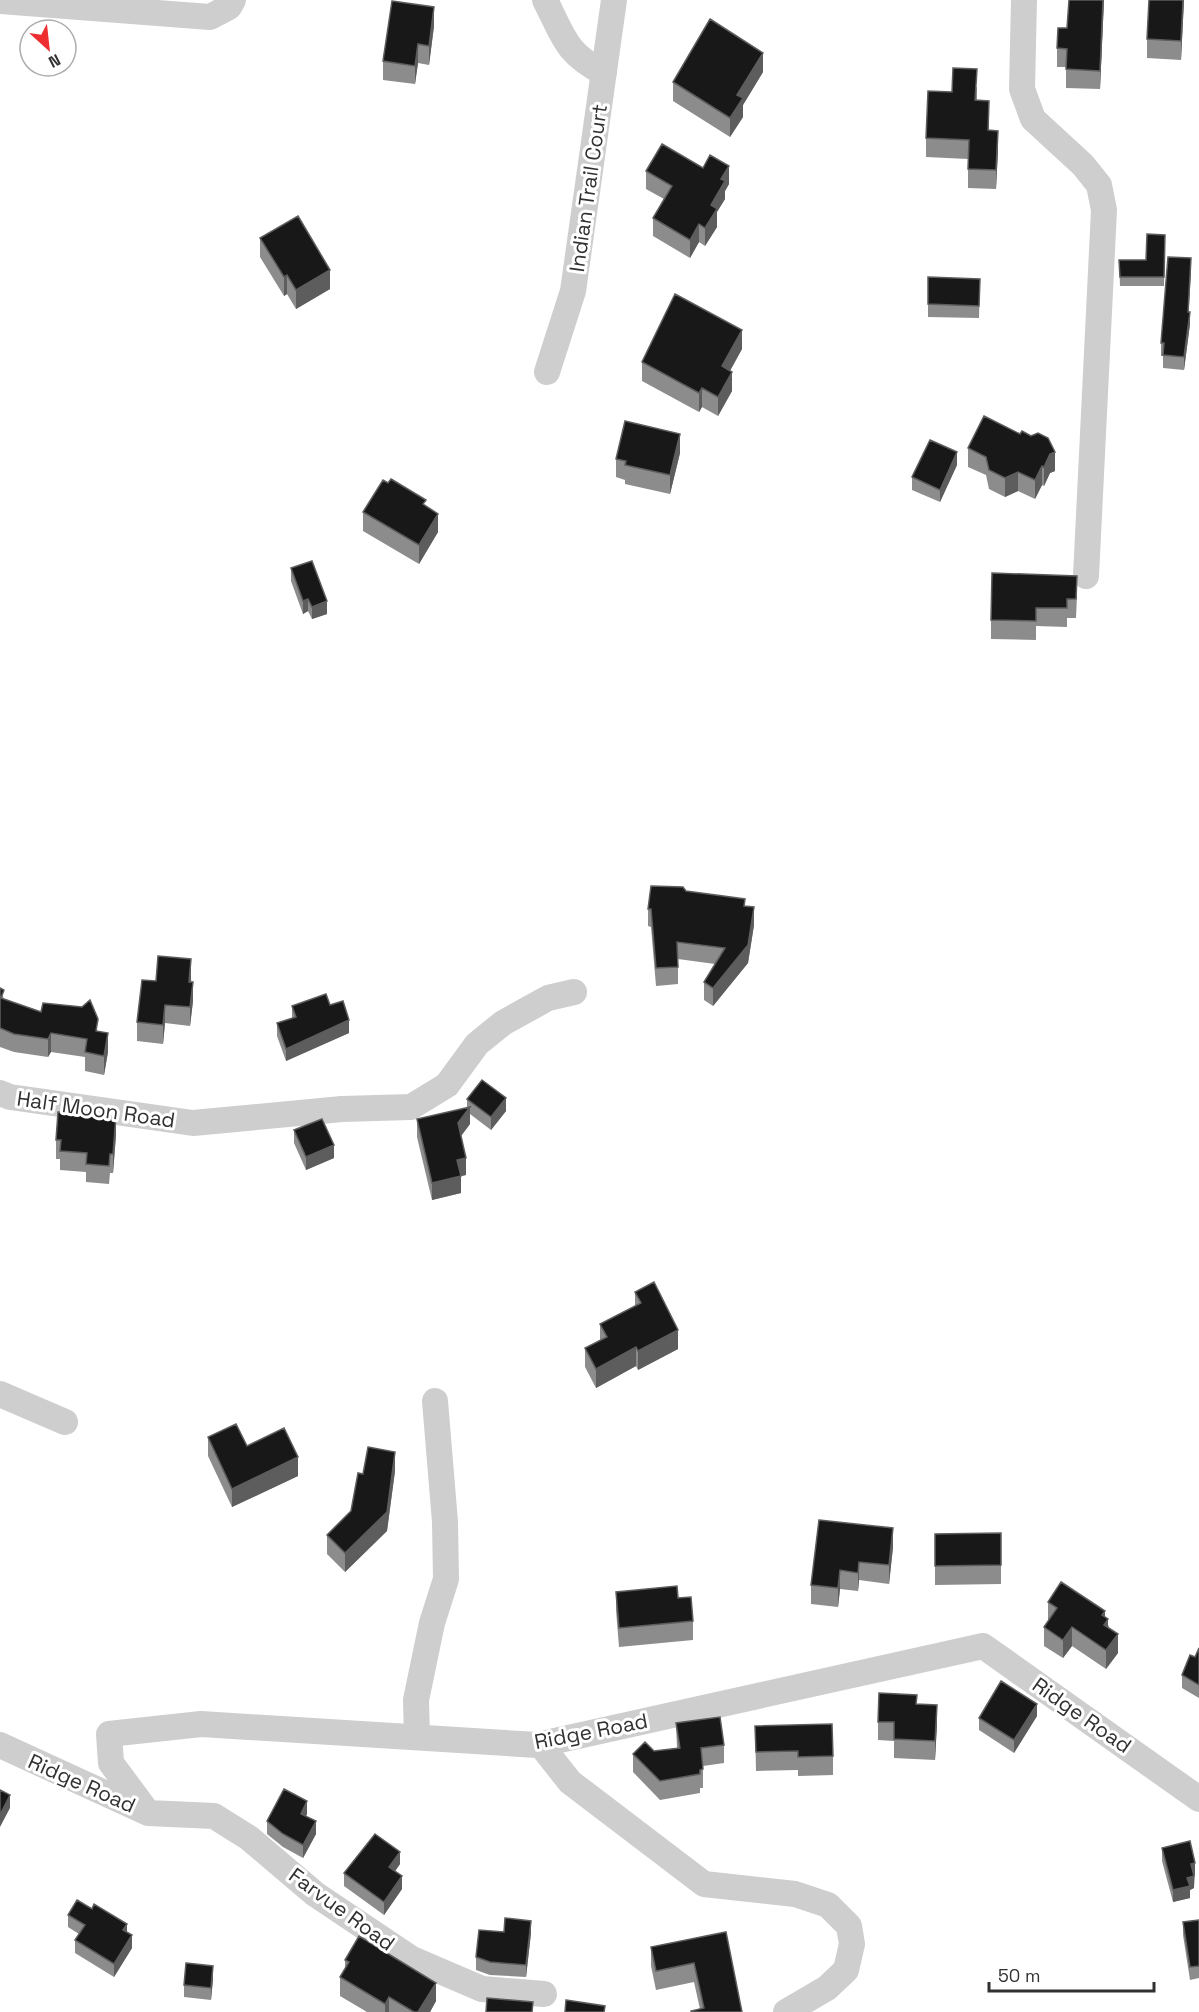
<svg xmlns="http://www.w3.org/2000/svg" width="1199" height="2012" viewBox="0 0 1199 2012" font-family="'Space Grotesk',sans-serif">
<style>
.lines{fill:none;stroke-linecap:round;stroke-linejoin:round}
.minor{stroke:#cecece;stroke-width:26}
.wall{fill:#8c8c8c}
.shaded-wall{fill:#5d5d5d}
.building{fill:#181818;stroke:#5d5d5d;stroke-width:1.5}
.labels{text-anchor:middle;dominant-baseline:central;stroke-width:6;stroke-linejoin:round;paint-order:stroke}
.street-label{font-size:21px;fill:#313131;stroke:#fff}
</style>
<rect width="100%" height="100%" fill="#fff"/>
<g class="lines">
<!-- minor -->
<path class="minor" d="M545,0C564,37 565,53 604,73
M1024,0L1022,89L1033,119L1083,165L1099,185L1104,210L1086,576
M0,1L210,17L229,7L233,0
M547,372L573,291L614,0
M0,1093L10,1097L193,1123L342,1109L411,1107L447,1085L477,1044L503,1023L548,998L574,992
M0,1394L65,1422
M417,1737L416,1700L432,1623L446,1579L445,1522L435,1401
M540,1744L570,1782L704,1884L795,1894L828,1905L849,1926L852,1944L846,1970L827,1988L786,2012
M0,1745L148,1813L111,1763L109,1734L201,1724L537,1745L983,1646L1199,1799
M148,1813L214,1816L249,1838L315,1894L412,1959L482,1989L544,1994"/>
</g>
<!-- wall -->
<path class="wall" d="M1104,0L1100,89L1066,88V67H1057V48L1067,28Z
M1184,0L1181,60L1147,58V39Z
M434,26L429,65L418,63L415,84L383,80V61Z
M763,72L743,105V117L730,137L673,101V82Z
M977,87V100L989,120V130L998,150L996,189L968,188V159L926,157V138L952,92Z
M646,171L729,184L725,191V199L717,212V227L705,246L699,242L690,258L653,236V218L664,199L646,189Z
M1165,235L1164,286H1120L1119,260H1146Z
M260,238L330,289L296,309L287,294L284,296L260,257Z
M1191,270L1188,312L1190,324L1184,370L1163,368V356H1161V343Z
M928,277L980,279L979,318L928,317Z
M742,349L730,371L732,391L718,416L702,407L699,412L642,381V362Z
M984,416L1055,471L1050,473L1044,486L1042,485L1035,499L1018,491L1005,497L989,489L986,475L968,467V448Z
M680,453L670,494L625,484V480L616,477V459Z
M957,465L940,502L912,490V477Z
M426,506L438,532L419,564L363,531V512Z
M291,568L327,614L312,619L308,611L303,614L291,581Z
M1077,595L1076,618H1067V627L1036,626V640L991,639V620Z
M686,891L745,906L754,925L748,963L713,1006L704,1000V982L715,964L678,959V984L656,986L651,927L648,926V909Z
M191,978L193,1001L190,1026L165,1023L163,1044L137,1041V1022L156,981Z
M0,988L4,999L98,1031L108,1052L104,1075L85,1071V1057L51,1052L48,1057L14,1052L0,1047Z
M330,1005L349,1033L286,1061L277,1036V1023L292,1018V1006Z
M467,1099L506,1111L491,1130L470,1114V1124L461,1136L466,1175L461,1176V1193L432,1200L417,1137V1119L467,1108Z
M294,1130L334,1158L306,1170L294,1143Z
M116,1135L113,1173H110L109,1184L86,1182V1172L60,1170V1159H56V1140Z
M635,1292L678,1349L638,1370L636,1366L596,1388L585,1367V1348L600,1340V1324L635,1306Z
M208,1437L247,1446L298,1476L232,1507L208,1456Z
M395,1471L387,1531L345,1572L327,1554V1535L351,1511L363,1474Z
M819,1520L893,1547L889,1584L859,1580L858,1591L840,1589L838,1607L811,1604V1585Z
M1001,1533V1584L935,1585V1534Z
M616,1592L678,1598L693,1621V1640L619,1647L616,1610Z
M1048,1602L1105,1616L1118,1653L1106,1669L1072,1646L1063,1658L1044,1646V1627L1048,1621Z
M1199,1648V1698L1182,1688V1675L1195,1657Z
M917,1704L937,1724L935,1760L894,1758V1741L878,1740V1722Z
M1037,1716L1014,1753L979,1730V1718Z
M676,1723L724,1745V1763L703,1766V1788H700V1793L660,1800L633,1772V1754L677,1748Z
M755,1726L833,1756V1775L798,1776V1770L756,1771Z
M307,1814L306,1816L316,1834L303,1858L283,1847L267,1834V1821Z
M1162,1848L1195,1875L1194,1888L1190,1890V1898L1173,1902L1162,1861Z
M400,1864L395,1871L402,1889L384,1915L344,1886V1873Z
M68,1915L127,1932L132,1948L114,1977L75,1953V1940L79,1934L68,1927Z
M1199,1920V1978L1190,1980L1183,1935V1922Z
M504,1932L531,1933L526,1977L490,1975L476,1970V1957Z
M726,1932L742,2012L700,2009L694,1982L656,1990L651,1966V1947Z
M345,1960L436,2001L430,2012H367L340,1996V1977L345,1970Z
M213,1979L211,2000L184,1997V1985Z"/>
<!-- shaded-wall -->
<path class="shaded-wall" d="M1103,0H1104L1100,89V71Z
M1183,0H1184L1181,60V41Z
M434,7V26L429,65V46Z
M418,44V63L415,84V66Z
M763,53V72L743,105V117L730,137V118L737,95Z
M998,131V150L996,189V170Z
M729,166V184L725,191V199L717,212V227L705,246V228L711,205L721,179Z
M699,224V242L690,258V240Z
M1191,258V270L1188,324V312Z
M330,270V289L296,309V290Z
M287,275V294L284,296V277Z
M1190,312V324L1184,370V357Z
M742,330V349L722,385V366Z
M732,372V391L718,416V397Z
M702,388V407L699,412V393Z
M680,434V453L670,494V475Z
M957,452V465L940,502V490Z
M1055,452V471L1050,473L1044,486V467L1050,454Z
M1042,466V485L1035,499V480Z
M1018,472V491L1005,497V478Z
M438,514V532L419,564V545Z
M308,599V611L303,614V601Z
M327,601V614L312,619V607Z
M754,907V925L748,963L713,1006V988Z
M191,959V978L189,1001V982Z
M193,982V1001L190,1026V1007Z
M165,1005V1023L163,1044V1025Z
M349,1020V1033L286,1061V1049Z
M51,1033V1052L48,1057V1039Z
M108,1033V1052L104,1075V1056Z
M506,1098V1111L491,1130V1117Z
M470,1107V1124L458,1140V1123Z
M116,1116V1135L113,1173V1154Z
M334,1145V1158L306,1170V1157Z
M466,1158V1175L457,1177V1160Z
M461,1176V1193L432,1200V1183Z
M678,1330V1349L638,1370V1351Z
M636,1347V1366L596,1388V1369Z
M395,1452V1471L387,1531L345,1572V1553Z
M298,1457V1476L232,1507V1489Z
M893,1528V1547L889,1584V1565Z
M859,1562V1580L858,1591V1573Z
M840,1570V1589L838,1607V1588Z
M1105,1611V1624L1108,1619V1638L1104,1644L1102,1615Z
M1072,1627V1646L1063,1658V1640Z
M1118,1634V1653L1106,1669V1650Z
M1037,1704V1716L1014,1753V1740Z
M937,1705V1724L935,1760V1741Z
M10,1795V1808L0,1827V1815Z
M307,1801V1814L301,1826V1814Z
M316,1821V1834L303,1858V1845Z
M400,1852V1864L389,1880V1867Z
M1195,1863V1875L1191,1876V1864Z
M402,1876V1889L384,1915V1902Z
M1194,1876V1888L1190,1890V1898L1173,1902V1890L1187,1878Z
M531,1921V1933L526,1977V1965Z
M127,1924V1936L123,1930Z
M132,1935V1948L114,1977V1964Z
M213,1966V1979L211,2000V1988Z
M436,1983V2001L430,2012H418Z
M389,1997V2012H385V2004Z"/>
<!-- building -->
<path class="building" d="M1069,0H1103L1100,71L1066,69L1067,49L1057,48L1058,28H1067Z
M1149,0H1183L1181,41L1147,39Z
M392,1L434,7L429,46L418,44L415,66L383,61Z
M710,19L763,53L737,95L743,98L730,118L673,82Z
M953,68L977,69L975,100L989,101L988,130L998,131L996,170L968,169L969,140L926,138L928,91L952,92Z
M662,144L703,168L710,155L729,166L721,179L725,181L711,205L717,209L705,228L699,224L690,240L653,218L672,186L646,171Z
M298,216L330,270L296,290L287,275L284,277L260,238Z
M1147,234L1165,235L1164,277H1120L1119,260H1146Z
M1168,257L1191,258L1188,312H1190L1184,357L1163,355L1164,343H1161Z
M928,277L980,279L979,306L928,304Z
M675,294L742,330L722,366L732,372L718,397L702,388L699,393L642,362Z
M984,416L1020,434L1022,431L1031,436L1038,433L1048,438L1055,452L1050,454L1044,467L1042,466L1035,480L1018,472L1005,478L989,470L986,457L968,448Z
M625,421L680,434L670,475L625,465L626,461L616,459Z
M930,440L957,452L940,490L912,477Z
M391,479L426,500L423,504L438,514L419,545L363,512L383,480L388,483Z
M312,561L327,601L312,607L308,599L303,601L291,568Z
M992,573L1077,576L1076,599H1067V608H1036V621L991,620Z
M651,886L683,887L686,891L745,899L744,906L754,907L748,945L713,988L704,982L725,948L677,942L678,967L656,968L651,909H648Z
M158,956L191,959L189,982H193L190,1007L165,1005L163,1025L137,1022L142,980L156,981Z
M0,988L4,990L1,998L41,1012L43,1003L82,1007L90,1000L98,1019L96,1031L108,1033L104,1056L85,1052L87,1039L51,1033L48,1039L14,1034L0,1028Z
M326,994L330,1005L343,1001L349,1020L286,1049L277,1023L296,1017L292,1006Z
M482,1080L506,1098L491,1117L467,1099Z
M470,1107L458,1123L466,1158L457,1160L461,1176L432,1183L417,1119Z
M58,1112L116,1116L113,1154H110L109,1166L86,1164L87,1153L60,1151L61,1140H56Z
M322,1119L334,1145L306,1157L294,1130Z
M654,1282L678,1330L638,1351L636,1347L596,1369L585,1348L607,1337L600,1324L641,1303L635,1292Z
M236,1424L247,1446L284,1428L298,1457L232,1489L208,1437Z
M368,1447L395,1452L387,1512L345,1553L327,1535L351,1511L358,1473L363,1474Z
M819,1520L893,1528L889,1565L859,1562L858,1573L840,1570L838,1588L811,1585Z
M1001,1533V1565L935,1566V1534Z
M1061,1582L1105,1611L1102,1615L1108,1619L1104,1625L1118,1634L1106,1650L1072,1627L1063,1640L1044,1627L1057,1608L1048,1602Z
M677,1586L678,1598L691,1597L693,1621L619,1628L616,1592Z
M1199,1648V1685L1182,1675L1190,1655L1195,1657Z
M1001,1681L1037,1704L1014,1740L979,1718Z
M879,1693L917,1695L916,1704L937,1705L935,1741L894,1739V1722H878Z
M720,1717L724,1745L701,1748L703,1769L700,1770V1774L660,1781L633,1754L645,1742L654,1751L680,1748L676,1723Z
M832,1724L833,1756L798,1757V1751L756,1752L755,1726Z
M284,1789L307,1801L301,1814L316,1821L303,1845L283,1834L267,1821Z
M0,1790L10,1795L0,1815Z
M375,1834L400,1852L389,1867L402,1876L384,1902L344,1873Z
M1190,1841L1195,1863L1191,1864L1194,1876L1187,1878L1190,1886L1173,1890L1162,1848Z
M77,1900L92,1909L94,1904L127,1924L123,1930L132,1935L114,1964L75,1940L85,1925L68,1915Z
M505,1918L531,1921L526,1965L490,1962L476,1957L479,1930L504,1932Z
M1199,1920V1966L1190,1967L1183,1922Z
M726,1932L742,2012H691V2011L704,2008L694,1963L656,1971L651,1947Z
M359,1936L436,1983L418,2012H414L389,1997L385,2004L340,1977L349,1962L345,1960Z
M186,1963L213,1966L211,1988L184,1985Z
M487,1998L533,2002L532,2012H486Z
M566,2000L605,2006L604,2012H565Z"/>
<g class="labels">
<!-- street labels -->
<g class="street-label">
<text transform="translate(588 188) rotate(-82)">Indian Trail Court</text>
<text transform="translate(96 1109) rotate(8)">Half Moon Road</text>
<text transform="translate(1082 1715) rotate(35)">Ridge Road</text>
<text transform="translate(591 1731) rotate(-11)">Ridge Road</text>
<text transform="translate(82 1783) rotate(24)">Ridge Road</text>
<text transform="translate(342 1909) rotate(36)">Farvue Road</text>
</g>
</g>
<!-- north arrow -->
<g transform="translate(48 48) rotate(153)"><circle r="28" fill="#ffffff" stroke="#adadad" stroke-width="1.5"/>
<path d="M0-4.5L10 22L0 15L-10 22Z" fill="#ed2d30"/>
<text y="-9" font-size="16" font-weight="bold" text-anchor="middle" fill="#313131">N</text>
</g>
<!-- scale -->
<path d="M989 1982v9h165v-9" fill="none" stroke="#313131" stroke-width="3"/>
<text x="998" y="1982" font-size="18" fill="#313131" stroke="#ffffff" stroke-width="4.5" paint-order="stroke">50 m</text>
</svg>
